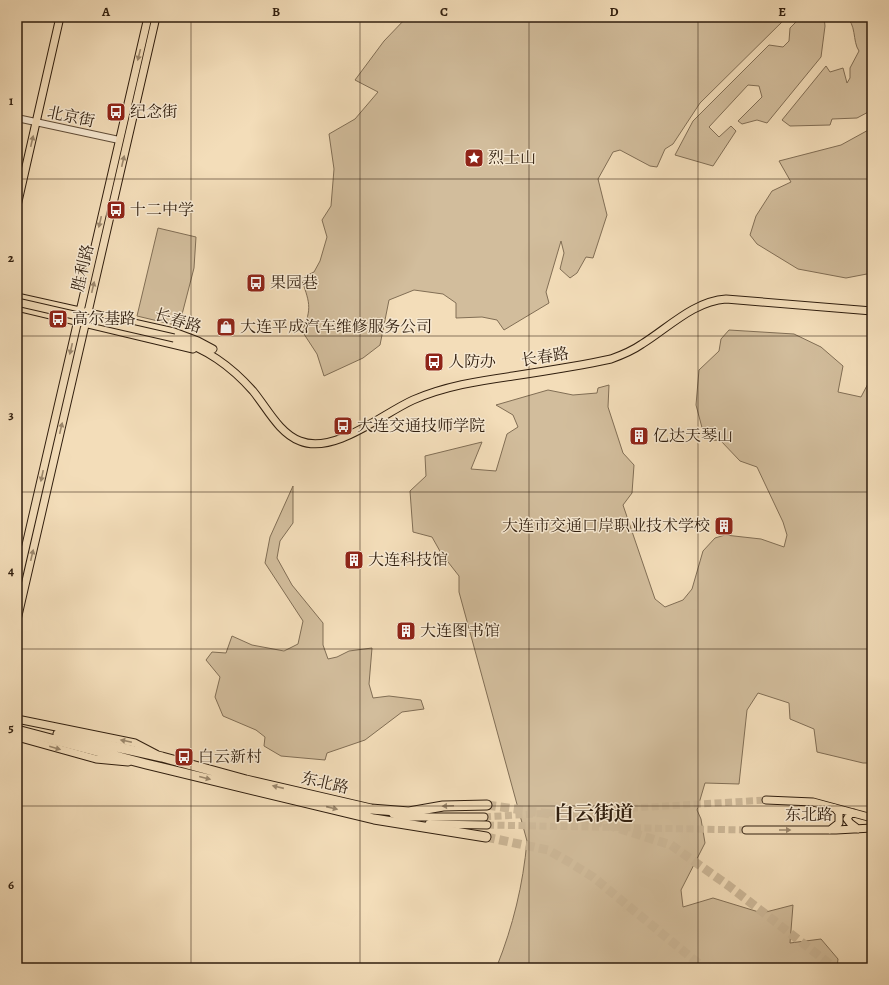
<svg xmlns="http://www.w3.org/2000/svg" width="889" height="985" viewBox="0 0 889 985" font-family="Alegreya,'Noto Serif SC',serif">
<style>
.green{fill:#d2bd9c;stroke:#816e55}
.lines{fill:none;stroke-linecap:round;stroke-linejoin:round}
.major-tunnel{stroke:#ccb797;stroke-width:7;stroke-dasharray:7 3.5;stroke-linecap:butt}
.highway-tunnel{stroke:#ccb797;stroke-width:9;stroke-dasharray:9 4.5;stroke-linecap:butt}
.minor-casing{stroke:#614e39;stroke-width:8}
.major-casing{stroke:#301e0e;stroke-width:9}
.highway-casing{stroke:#301e0e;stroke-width:11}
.minor{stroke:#f7e9d2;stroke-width:6}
.major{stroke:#f3ddb9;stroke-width:7}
.highway{stroke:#f3ddb9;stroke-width:9}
.major-bridge-casing{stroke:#301e0e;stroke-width:9;stroke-linecap:butt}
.major-bridge{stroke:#f3ddb9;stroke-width:7}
.oneway{fill:#9b876c}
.grid{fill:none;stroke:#301e0e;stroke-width:1;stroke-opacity:0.55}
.labels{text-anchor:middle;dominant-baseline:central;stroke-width:3;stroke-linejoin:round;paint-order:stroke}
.poi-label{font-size:16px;fill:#301e0e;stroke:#f7e9d2;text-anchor:start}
.street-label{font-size:16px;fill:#301e0e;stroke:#f7e9d2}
.district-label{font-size:20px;font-weight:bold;fill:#301e0e;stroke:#f7e9d2}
.neatline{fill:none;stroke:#301e0e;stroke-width:1.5}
.grid-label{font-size:13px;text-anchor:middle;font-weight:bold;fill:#301e0e}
</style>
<rect width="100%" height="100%" fill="#f3ddb9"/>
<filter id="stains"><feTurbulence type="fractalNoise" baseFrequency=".005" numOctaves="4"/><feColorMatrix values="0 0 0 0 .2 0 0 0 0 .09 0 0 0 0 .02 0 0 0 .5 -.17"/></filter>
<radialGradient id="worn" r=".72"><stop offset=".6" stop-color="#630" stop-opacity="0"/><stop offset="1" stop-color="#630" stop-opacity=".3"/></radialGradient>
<!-- green -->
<path class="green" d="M407,17H787L700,103L673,144L665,149L657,167L650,166L620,150L613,152L598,179L607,215L593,258L586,257L577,273L570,278L560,269L564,253L561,241L546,292L549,303L504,330L497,320L482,317L456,318V303L443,294L414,290L389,300L380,345L363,358L324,376L317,354L302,331C313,308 309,301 301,278L314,272L320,261L327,237L322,220L331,206L334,169L329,134L355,119L378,92L355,80L384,41Z
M801,17H824L825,26L821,57L767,123L757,120L742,124L738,121L762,97L759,86L748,85L709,127L719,137L731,126L736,131L713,166L675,155L693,121L769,45L783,47L789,41L790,28Z
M845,17H872V110L857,118L832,119L830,125L790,126L782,120L826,66L830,72L843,68L847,83L850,78V68L859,51C852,41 857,23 845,17Z
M872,128V273L846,278L798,269L757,244L750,235L756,216L772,191L791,182L779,161L841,145Z
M158,228L196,237L194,268L179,326L137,316Z
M729,330L794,334L821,347L843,366L838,392L861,397L872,376V763H863L817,752L814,729L790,719L789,703L758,693L747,710L739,784L705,783L697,810L701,819L705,843L681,890L683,907L713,898L762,913L793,905L790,943L821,939L838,959L837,968H502L497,966C513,926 523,885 527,841L459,592V576L441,553L432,537L413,532L410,491L426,476L425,456L482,442L471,469L496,471L507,434L518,427L513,415L496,405L548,390L573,395L597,393L598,388L609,385L608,407L623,453L634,465L632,493L623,505L655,599L665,607L683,600L692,589L703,551L715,538L725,535L761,539L784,547L787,535L783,522L757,467L740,461L721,441L705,439L696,405L699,370L719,351L721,339Z
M293,486V523L280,541L277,558L292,585L323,623V645L328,659L337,657L349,651L372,648L369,684L373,698L389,696L421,700L424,709L402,712L365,740L327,753L325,760L281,756L264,746L265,737L256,730L223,716L215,697L220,677L206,660L212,652L226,653L232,636L252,645L284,651L298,644L303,621L265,563L270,537Z"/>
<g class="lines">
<!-- major-tunnel -->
<path class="major-tunnel" d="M484,817L766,800
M487,825L746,830"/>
<!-- highway-tunnel -->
<path class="highway-tunnel" d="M487,805L592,820L671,845L729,886L835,968
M486,837L548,850L569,862L593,877L704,968"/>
<!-- minor casing -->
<g class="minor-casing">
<path id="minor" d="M17,118L119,140"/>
</g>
<!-- major casing -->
<g class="major-casing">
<path id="major" d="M17,206L60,17
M17,297L174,332L198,341L213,349
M17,307L193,349
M174,338C206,349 230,365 253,391C267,408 279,433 300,441C334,455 382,414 413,400C445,386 478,381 513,376C546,371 579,366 611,359C622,355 632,351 642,344C668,328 694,301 726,299L872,311
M17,584L148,17
M17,620L156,17
M17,719L135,743L156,754
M17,737L96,759L128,762
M766,800L813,802L872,818
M854,813L850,814L847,819L850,823L858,829
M393,814L404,817H484
M429,824L487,825
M746,830H836L872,828
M830,830L839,823V813L835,808"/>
</g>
<!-- highway casing -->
<g class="highway-casing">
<path id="highway" d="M17,730L146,764L374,819L486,837
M58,734L162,757L246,780L371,809L409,812L443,806L487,805"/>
</g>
<!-- minor -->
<use href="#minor" class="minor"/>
<!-- major -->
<use href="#major" class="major"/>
<!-- highway -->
<use href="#highway" class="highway"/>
<!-- major-bridge casing -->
<g class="major-bridge-casing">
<path id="major-bridge" d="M17,302L174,338"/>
</g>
<!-- major-bridge -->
<use href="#major-bridge" class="major-bridge"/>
</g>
<!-- one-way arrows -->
<defs><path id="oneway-solid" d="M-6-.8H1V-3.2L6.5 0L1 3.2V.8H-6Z"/></defs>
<g class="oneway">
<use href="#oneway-solid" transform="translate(139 55) rotate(104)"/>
<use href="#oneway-solid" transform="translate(32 141) rotate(-77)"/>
<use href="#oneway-solid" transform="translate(123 161) rotate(-77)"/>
<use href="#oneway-solid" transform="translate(100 222) rotate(103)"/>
<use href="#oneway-solid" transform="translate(93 287) rotate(-77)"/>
<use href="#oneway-solid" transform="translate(71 349) rotate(103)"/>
<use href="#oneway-solid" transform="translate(61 428) rotate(-77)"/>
<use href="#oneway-solid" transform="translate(42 476) rotate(102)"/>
<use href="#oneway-solid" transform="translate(32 555) rotate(-77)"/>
<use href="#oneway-solid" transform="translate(126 741) rotate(-168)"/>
<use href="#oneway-solid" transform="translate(55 748) rotate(16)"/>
<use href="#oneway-solid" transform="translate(205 778) rotate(14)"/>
<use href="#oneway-solid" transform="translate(278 787) rotate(-167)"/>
<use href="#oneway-solid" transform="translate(448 806) rotate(177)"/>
<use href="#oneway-solid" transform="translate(332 808) rotate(13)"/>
<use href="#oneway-solid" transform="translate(785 830)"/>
</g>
<!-- grid -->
<path class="grid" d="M191,17V968M360,17V968M529,17V968M698,17V968M17,179H872M17,336H872M17,492H872M17,649H872M17,806H872"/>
<!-- icons -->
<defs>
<g id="bus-square" transform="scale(1)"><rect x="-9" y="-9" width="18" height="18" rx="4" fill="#8f2418" stroke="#f7e9d2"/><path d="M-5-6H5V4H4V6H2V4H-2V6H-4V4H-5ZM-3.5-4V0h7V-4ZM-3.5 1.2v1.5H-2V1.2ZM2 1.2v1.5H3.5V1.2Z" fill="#fff"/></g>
<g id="sight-square" transform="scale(1)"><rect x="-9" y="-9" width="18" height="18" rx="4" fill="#8f2418" stroke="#f7e9d2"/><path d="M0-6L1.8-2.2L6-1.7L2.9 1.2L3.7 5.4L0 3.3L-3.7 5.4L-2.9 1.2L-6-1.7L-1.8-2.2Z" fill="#fff"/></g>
<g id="shop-square" transform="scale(1)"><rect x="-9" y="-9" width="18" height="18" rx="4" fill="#8f2418" stroke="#f7e9d2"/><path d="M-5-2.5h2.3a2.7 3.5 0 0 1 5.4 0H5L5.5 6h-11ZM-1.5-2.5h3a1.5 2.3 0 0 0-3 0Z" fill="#fff"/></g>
<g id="building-square" transform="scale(1)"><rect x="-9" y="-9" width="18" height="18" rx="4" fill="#8f2418" stroke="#f7e9d2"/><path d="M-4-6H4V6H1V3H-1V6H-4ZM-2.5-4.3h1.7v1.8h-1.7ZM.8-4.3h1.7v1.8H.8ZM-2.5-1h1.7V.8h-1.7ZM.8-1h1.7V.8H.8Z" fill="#fff"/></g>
</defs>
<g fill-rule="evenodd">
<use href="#bus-square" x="116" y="112"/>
<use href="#sight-square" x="474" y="158"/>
<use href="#bus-square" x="116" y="210"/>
<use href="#bus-square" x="256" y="283"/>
<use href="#bus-square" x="58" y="319"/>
<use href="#shop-square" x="226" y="327"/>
<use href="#bus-square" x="434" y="362"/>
<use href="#bus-square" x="343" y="426"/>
<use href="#building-square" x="639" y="436"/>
<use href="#building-square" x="724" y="526"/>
<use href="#building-square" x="354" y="560"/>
<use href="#building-square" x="406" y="631"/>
<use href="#bus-square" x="184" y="757"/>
</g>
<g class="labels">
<!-- poi labels -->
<g class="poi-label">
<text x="130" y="112">纪念街</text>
<text x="488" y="158">烈士山</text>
<text x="130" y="210">十二中学</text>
<text x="270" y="283">果园巷</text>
<text x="72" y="319">高尔基路</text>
<text x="240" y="327">大连平成汽车维修服务公司</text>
<text x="448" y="362">人防办</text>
<text x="357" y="426">大连交通技师学院</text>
<text x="653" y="436">亿达天琴山</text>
<text x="710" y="526" text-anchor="end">大连市交通口岸职业技术学校</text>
<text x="368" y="560">大连科技馆</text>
<text x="420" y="631">大连图书馆</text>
<text x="198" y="757">白云新村</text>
</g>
<!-- street labels -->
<g class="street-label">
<text transform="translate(71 117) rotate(12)">北京街</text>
<text transform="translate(83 268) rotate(-77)">胜利路</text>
<text transform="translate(178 321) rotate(17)">长春路</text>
<text transform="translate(545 357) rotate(-9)">长春路</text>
<text transform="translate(325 783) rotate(13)">东北路</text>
<text x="809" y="815">东北路</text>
</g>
<!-- district labels -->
<g class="district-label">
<text x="594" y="813">白云街道</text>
</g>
</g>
<!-- margin -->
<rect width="889" height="985" fill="none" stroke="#f3ddb9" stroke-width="44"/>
<rect x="22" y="22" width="845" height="941" class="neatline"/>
<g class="grid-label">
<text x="106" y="16">A</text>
<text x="276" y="16">B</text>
<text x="444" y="16">C</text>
<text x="614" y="16">D</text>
<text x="782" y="16">E</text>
<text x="11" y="105">1</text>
<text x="11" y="262">2</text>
<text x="11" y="419">3</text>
<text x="11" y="575">4</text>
<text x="11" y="732">5</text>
<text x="11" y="889">6</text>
</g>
<rect width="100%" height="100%" filter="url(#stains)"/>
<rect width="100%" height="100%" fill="url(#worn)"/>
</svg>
